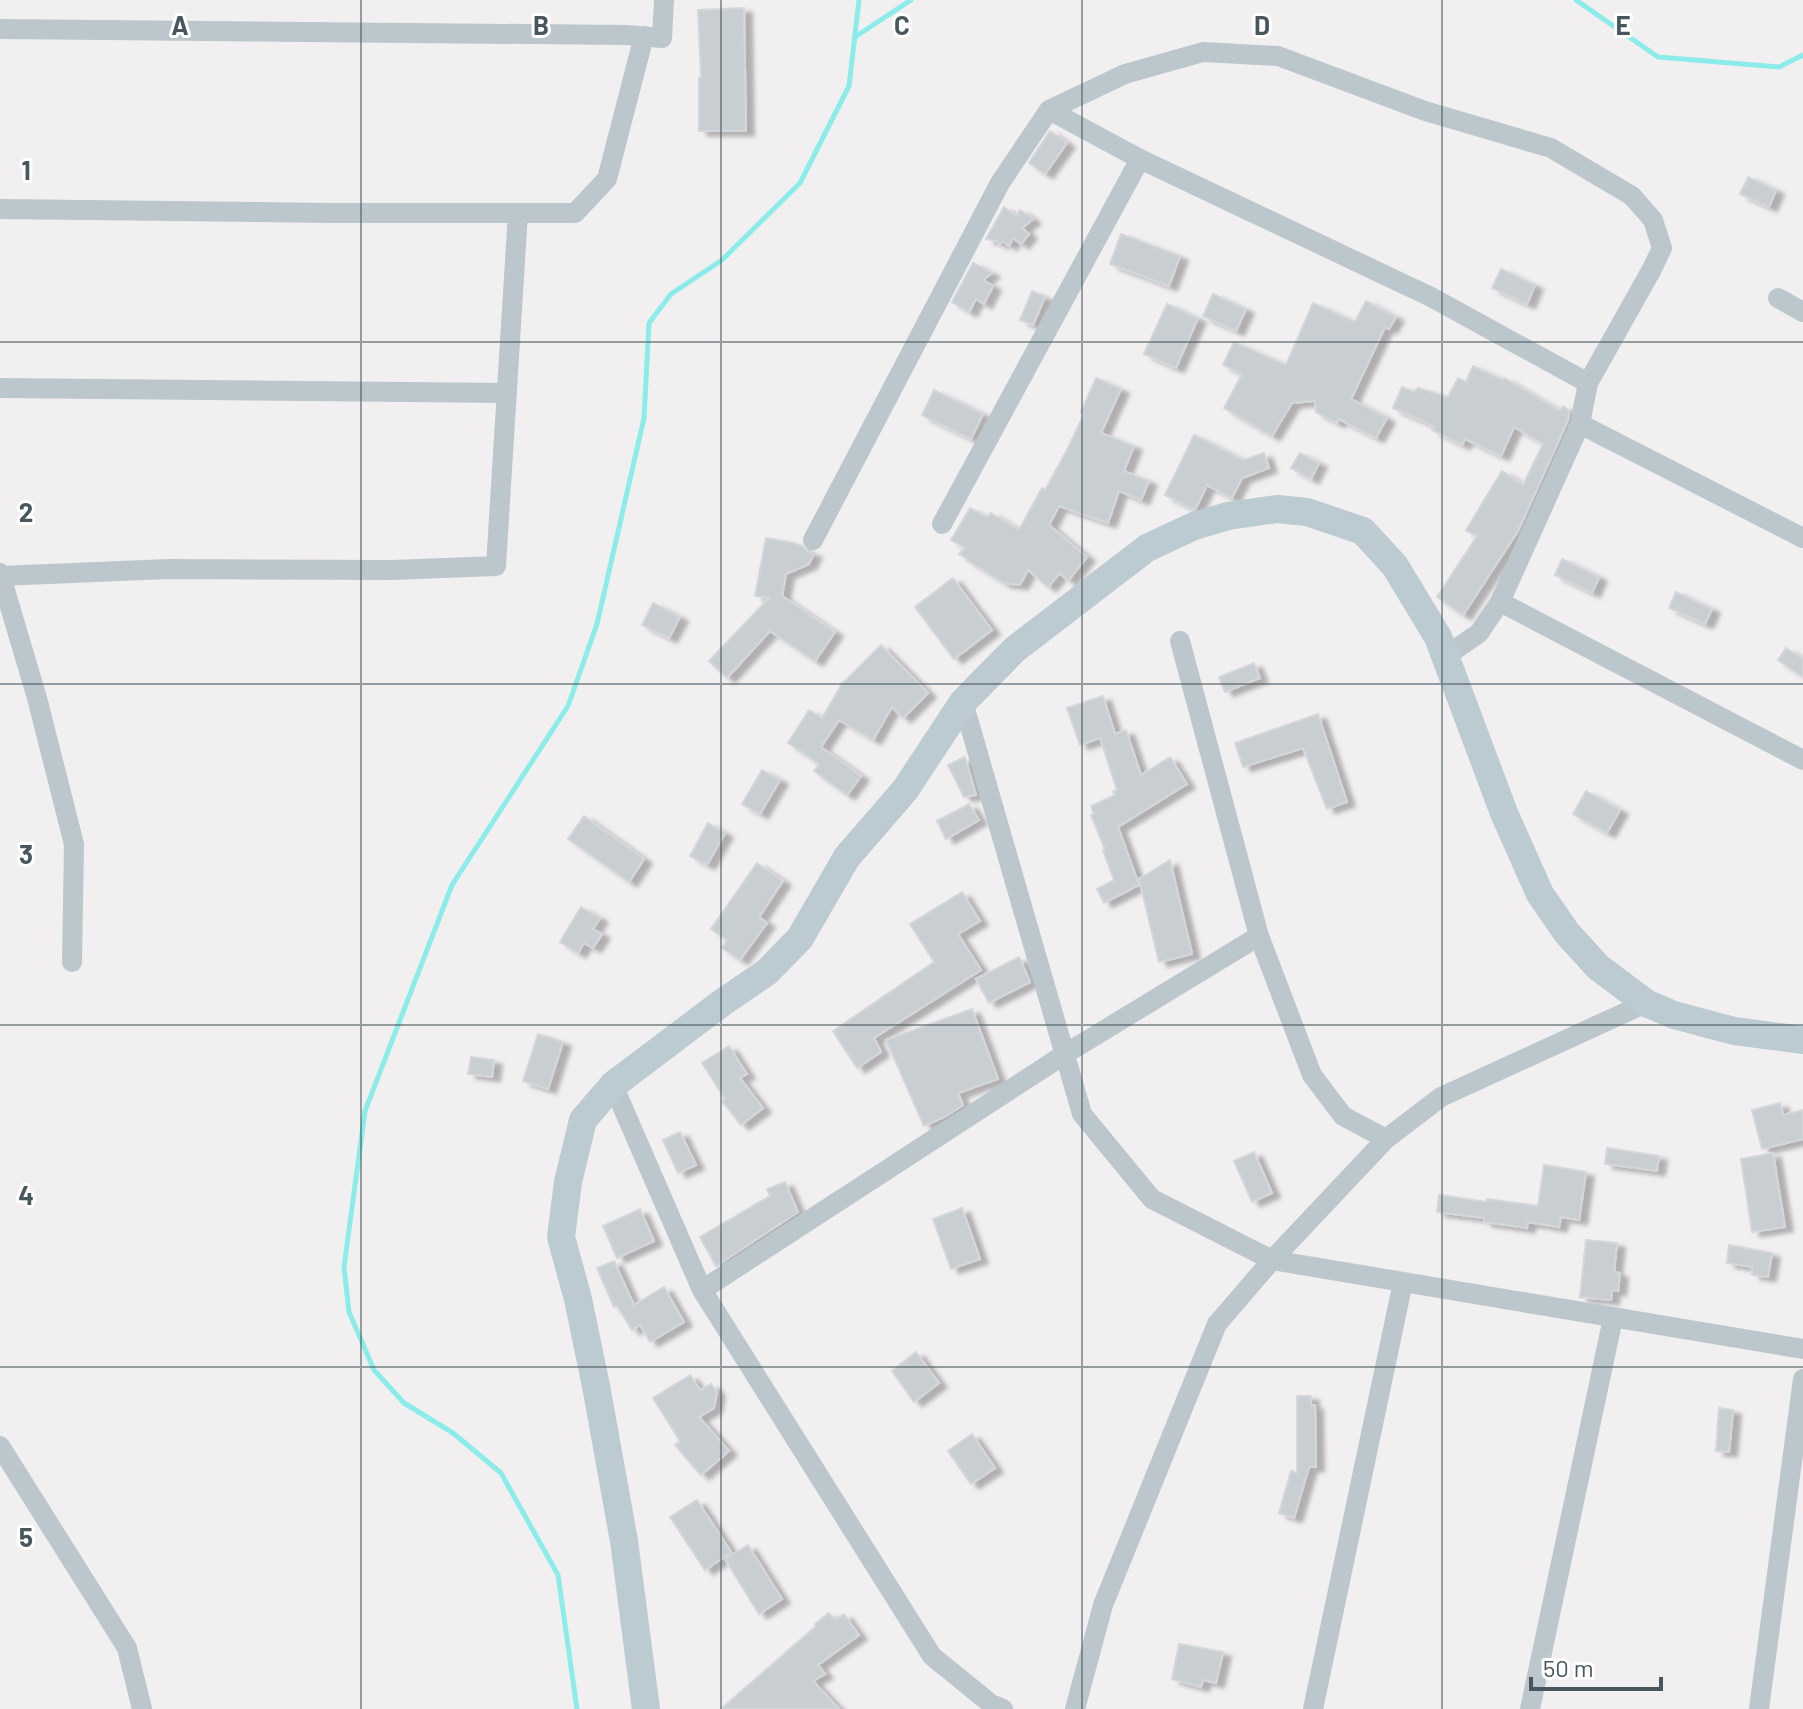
<svg xmlns="http://www.w3.org/2000/svg" width="1803" height="1709" viewBox="0 0 1803 1709" font-family="Barlow,sans-serif">
<style>
.lines{fill:none;stroke-linecap:round;stroke-linejoin:round}
.stream{stroke:#8bece9;stroke-width:5}
.building{fill:#c9ced2;stroke:#d3d7db;stroke-width:2;filter:url(#shadow)}
.street{stroke:#bbc7cc;stroke-width:20}
.secondary{stroke:#bbcbd1;stroke-width:28}
.grid{fill:none;stroke:#47575d;stroke-width:2;stroke-opacity:0.55}
.grid-label{font-size:26px;text-anchor:middle;font-weight:bold;fill:#47575d;stroke:#fff;stroke-width:6;stroke-linejoin:round;paint-order:stroke}
</style>
<defs>
<filter id="shadow"><feDropShadow dx="8" dy="4.5" stdDeviation="2" flood-color="#0004"/></filter>
</defs>
<rect width="100%" height="100%" fill="#f2eff0"/>
<g class="lines">
<!-- stream -->
<path class="stream" d="M1576,0L1658,57L1779,67L1803,55
M855,37L911,0
M577,1709L558,1575L501,1473L453,1433L404,1403L374,1370L349,1312L344,1267L365,1111L452,885L568,706L597,624L644,418L649,323L671,294L722,260L800,183L849,86L859,0"/>
</g>
<!-- building -->
<path class="building" d="M744,8L746,131H699V78H701L698,10Z
M1050,131L1067,143L1045,174L1029,163Z
M1748,177L1776,190L1769,207L1740,194Z
M1004,207L1016,216L1020,210L1033,219L1022,228L1029,234L1021,244L1013,238L1009,246L1003,241L999,244L997,241L986,239Z
M1121,234L1180,256L1169,286L1110,264Z
M973,263L992,273L983,280L993,286L984,304L976,299L969,312L952,302Z
M1501,269L1535,285L1527,304L1492,288Z
M1032,291L1045,297L1033,325L1020,320Z
M1213,294L1246,309L1236,331L1203,316Z
M1366,301L1396,317L1389,329L1385,327L1351,399L1387,418L1376,438L1339,419L1337,423L1316,412L1315,401L1292,403L1272,436L1224,408L1242,374L1223,365L1234,342L1286,365L1313,303L1355,322Z
M1167,304L1198,318L1176,368L1144,354Z
M1473,366L1503,380L1504,378L1560,411L1563,406L1569,411L1568,420L1518,531L1463,615L1437,597L1477,536L1466,530L1502,471L1523,485L1543,444L1514,427L1501,456L1465,439L1462,445L1432,430L1434,426L1393,408L1402,387L1414,392L1418,388L1448,397L1458,378L1466,382Z
M1096,378L1121,389L1101,433L1134,446L1124,471L1149,481L1141,500L1119,491L1108,523L1059,506L1049,525L1087,557L1068,581L1060,573L1048,587L1028,570L1020,585L1004,583L967,560L968,559L959,554L965,548L951,540L970,508L987,517L991,513L1019,530L1042,488L1045,490L1067,450L1084,414L1081,412Z
M934,390L983,414L971,439L922,415Z
M1194,435L1243,460L1264,453L1269,468L1242,478L1232,498L1207,485L1196,508L1193,509L1165,495Z
M1300,453L1319,463L1311,479L1291,468Z
M766,538L794,543L802,546L808,552L814,553L809,564L786,574L782,596L835,632L815,661L770,631L727,678L709,661L769,598L755,596Z
M1562,559L1599,577L1592,593L1555,575Z
M953,578L992,630L954,659L915,607Z
M1676,592L1712,609L1705,624L1669,608Z
M653,603L680,617L669,638L642,625Z
M881,645L928,693L903,718L892,707L873,740L839,720L821,747L861,776L847,795L814,771L819,764L788,743L809,710L822,718L843,682H844Z
M1786,648L1803,659V677L1778,660Z
M1254,663L1260,678L1225,692L1219,677Z
M1103,696L1115,734L1126,730L1141,775L1170,757L1187,784L1118,827L1139,885L1104,903L1097,889L1114,880L1103,850L1105,849L1091,815L1094,814L1091,806L1115,795L1113,792L1117,790L1100,738L1080,745L1067,708Z
M1318,714L1347,802L1327,809L1303,748L1243,767L1235,743Z
M965,757L976,795L964,797L948,765Z
M762,770L780,780L760,814L742,804Z
M1586,791L1620,810L1607,833L1573,814Z
M969,804L979,820L946,839L937,821Z
M584,816L644,859L629,882L568,839Z
M708,823L725,833L707,865L690,856Z
M1170,860L1192,954L1159,962L1139,879Z
M757,863L783,881L759,917L767,923L740,960L722,948L727,940L711,929Z
M962,892L980,921L958,934L981,970L874,1038L881,1052L857,1068L833,1031L934,962L910,924Z
M581,907L600,918L593,929L602,934L593,948L584,943L578,953L560,942Z
M1019,957L1030,982L989,1003L976,979Z
M972,1009L998,1079L958,1093L963,1105L944,1117L924,1126L886,1040Z
M538,1034L563,1042L548,1089L523,1081Z
M729,1046L747,1074L740,1078L763,1108L741,1125L722,1101L725,1099L702,1063Z
M471,1057L494,1060L492,1077L468,1074Z
M1780,1103L1783,1115L1803,1110V1139L1762,1149L1752,1110Z
M680,1132L696,1165L678,1173L663,1140Z
M1607,1148L1659,1156L1657,1171L1605,1164Z
M1254,1152L1272,1193L1252,1202L1234,1161Z
M1773,1153L1785,1227L1752,1232L1741,1159Z
M1544,1165L1586,1172L1579,1220L1561,1217L1559,1227L1528,1222L1527,1228L1484,1222V1218L1437,1212L1439,1195L1486,1202L1487,1199L1538,1206Z
M785,1182L798,1212L716,1266L700,1237L770,1196L767,1189Z
M962,1208L980,1259L951,1269L933,1219Z
M640,1209L654,1241L617,1258L603,1226Z
M1586,1240L1617,1243L1614,1272L1620,1273L1618,1291L1612,1290L1611,1300L1580,1297Z
M1729,1245L1772,1253L1768,1277L1752,1275L1753,1267L1727,1263Z
M614,1261L634,1305L664,1287L684,1322L650,1342L640,1325L632,1330L617,1306L614,1307L597,1268Z
M916,1352L939,1383L914,1402L892,1371Z
M690,1375L700,1390L711,1384L717,1392L714,1408L699,1417L729,1451L701,1475L675,1445L680,1441L653,1398Z
M1297,1396H1311V1405H1315L1316,1467H1309L1294,1518L1279,1513L1291,1471L1297,1473Z
M1719,1408L1733,1410L1729,1452L1716,1451Z
M972,1434L995,1468L971,1484L948,1451Z
M697,1500L731,1552L705,1570L670,1517Z
M748,1545L782,1599L759,1614L725,1559Z
M829,1613L835,1620L844,1614L859,1635L818,1665L825,1674L813,1681L839,1709H721L816,1626L815,1624Z
M1179,1644L1223,1652L1216,1683L1203,1680L1201,1687L1172,1679Z"/>
<g class="lines">
<!-- street -->
<path class="street" d="M0,29L626,35L662,38L664,0
M1049,110L1140,159L1431,297L1588,383L1580,424L1500,602L1479,633L1446,656
M0,209L331,213H575L607,179L644,36
M1778,298L1803,312
M0,388L507,393
M1580,424L1803,538
M942,524L1140,159
M813,540L1000,183L1049,110L1125,74L1203,52L1278,56L1425,111L1551,148L1632,196L1653,220L1662,248L1652,269L1588,383
M0,573L37,698L74,844L72,962
M1,576L168,569L392,570L496,566L518,213
M1500,602L1803,760
M1180,641L1259,936L1312,1075L1343,1116L1386,1139
M963,702L1082,1114L1152,1199L1272,1260L1803,1349
M613,1085L702,1290L932,1656L991,1704L1003,1709
M702,1290L1065,1054L1259,936
M0,1446L127,1648L142,1709
M1075,1709L1103,1605L1217,1324L1272,1260L1386,1139L1441,1097L1646,1003
M1313,1709L1403,1282
M1530,1709L1613,1318
M1759,1709L1803,1379"/>
<!-- secondary -->
<path class="secondary" d="M646,1709L624,1541L596,1386L578,1299L561,1237L568,1182L583,1120L613,1085L723,1002L767,972L800,938L847,857L905,790L963,702L1014,650L1147,548L1194,526L1228,516L1277,509L1307,512L1363,531L1395,566L1438,637L1504,813L1540,894L1567,933L1598,967L1646,1003L1674,1015L1734,1031L1803,1040"/>
</g>
<!-- grid -->
<path class="grid" d="M361,0V1709M721,0V1709M1082,0V1709M1442,0V1709M0,342H1803M0,684H1803M0,1025H1803M0,1367H1803"/>
<g class="grid-label">
<text x="180" y="35">A</text>
<text x="541" y="35">B</text>
<text x="902" y="35">C</text>
<text x="1262" y="35">D</text>
<text x="1623" y="35">E</text>
<text x="26" y="180">1</text>
<text x="26" y="522">2</text>
<text x="26" y="864">3</text>
<text x="26" y="1205">4</text>
<text x="26" y="1547">5</text>
</g>
<!-- scale -->
<path d="M1531 1677v12h130v-12" fill="none" stroke="#47575d" stroke-width="4"/>
<text x="1543" y="1677" font-size="24" fill="#47575d" stroke="#ffffff" stroke-width="6" paint-order="stroke">50 m</text>
</svg>
